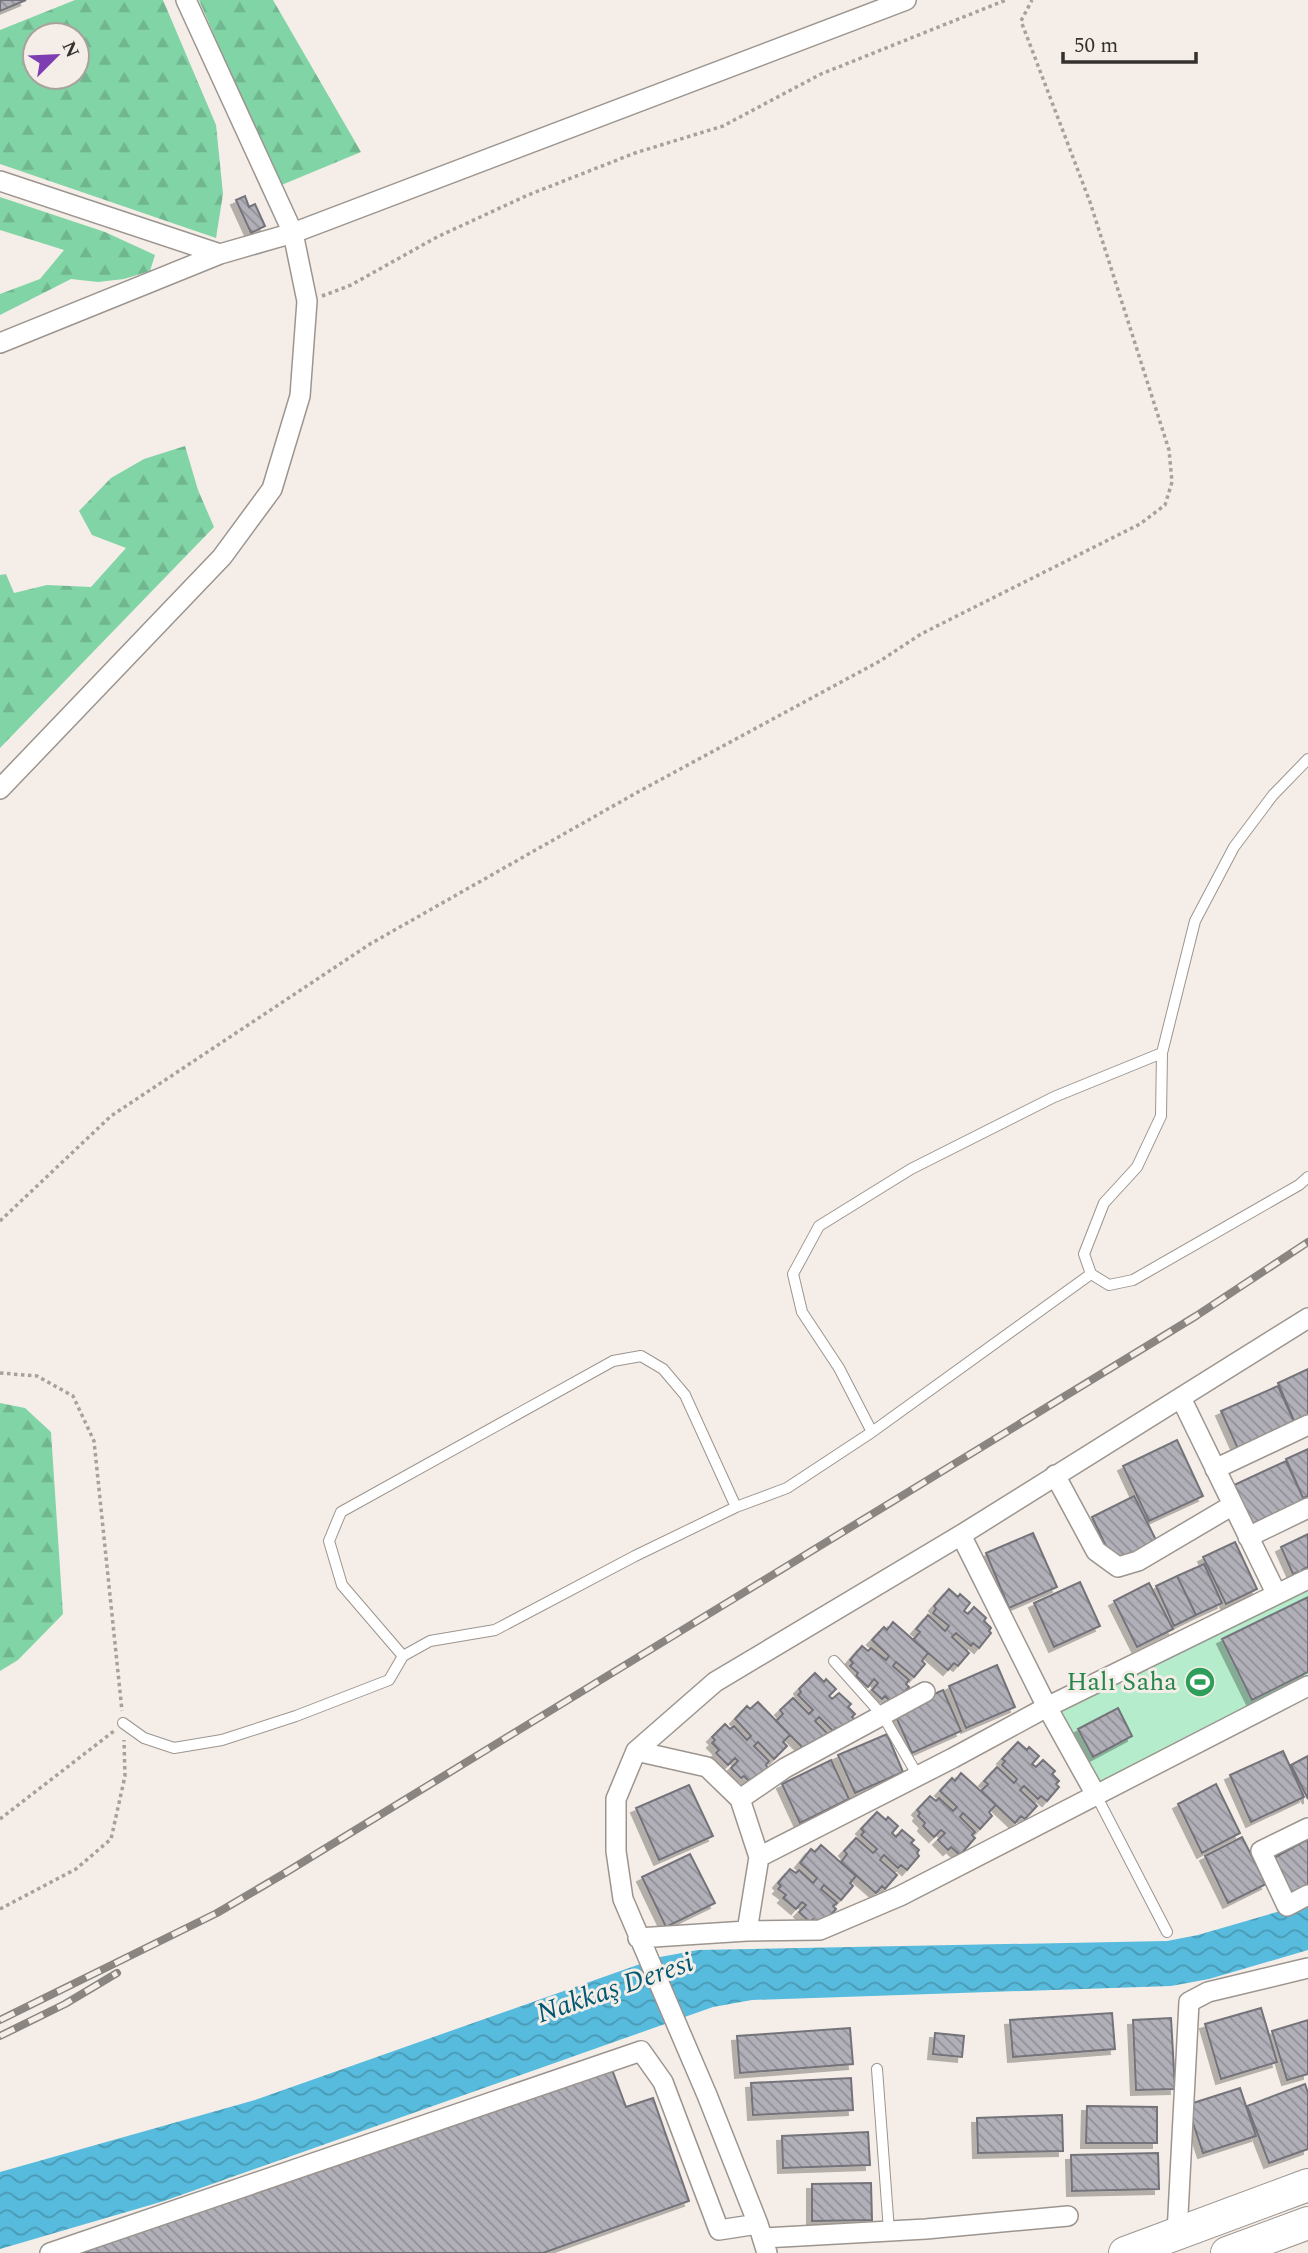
<svg xmlns="http://www.w3.org/2000/svg" width="1308" height="2253" viewBox="0 0 1308 2253" font-family="Spectral,serif">
<style>
.grass{fill:#b5eccb}
.forest{fill:url(#forest-firs);fill-rule:evenodd}
.water{fill:url(#water-waves)}
.building{fill:url(#building-back-hatch);stroke:#74737a;stroke-width:2;filter:url(#shadow)}
.lines{fill:none;stroke-linecap:round;stroke-linejoin:round}
.lane-casing{stroke:#9c958f;stroke-width:12}
.street-casing{stroke:#9c958f;stroke-width:22}
.primary-casing{stroke:#9c958f;stroke-width:34}
.path{stroke:#a7a19c;stroke-width:3.5;stroke-dasharray:3.5 3.5;stroke-linecap:butt}
.lane{stroke:#fff;stroke-width:10}
.street{stroke:#fff;stroke-width:19}
.primary{stroke:#fff;stroke-width:32}
.rail-casing{stroke:#8a8581;stroke-width:8}
.rail{stroke:#f5ede7;stroke-width:5;stroke-dasharray:16;stroke-linecap:butt}
.labels{text-anchor:middle;dominant-baseline:central;stroke-width:6;stroke-linejoin:round;paint-order:stroke}
.leisure-label{font-size:26px;fill:#27864d;stroke:#f5ede7;text-anchor:end}
.water-label{font-size:28px;font-style:italic;fill:#005870;stroke:#f5ede7}
</style>
<defs>
<pattern id="forest-firs" width="22" height="20" patternUnits="userSpaceOnUse" patternTransform="scale(1.75)"><rect width="22" height="20" fill="#81d4a6"/><path d="M5 1l3.5 6h-7zM16 11l3.5 6h-7z" fill="#70b68f"/></pattern>
<pattern id="water-waves" width="16" height="10" patternUnits="userSpaceOnUse" patternTransform="scale(1.75)"><rect width="16" height="10" fill="#57bbdd"/><path d="M0 5q4-4 8 0t8 0" fill="none" stroke="#4999b4"/></pattern>
<pattern id="building-back-hatch" width="6" height="6" patternUnits="userSpaceOnUse" patternTransform="scale(1.75)"><rect width="6" height="6" fill="#b1afb8"/><path d="M-1 5l2 2M0 0l6 6M5-1l2 2" fill="none" stroke="#918f96"/></pattern>
<filter id="shadow"><feDropShadow dx="-5" dy="5" stdDeviation="0" flood-color="#0004"/></filter>
</defs>
<rect width="100%" height="100%" fill="#f5ede7"/>
<!-- grass -->
<path class="grass" d="M1308,1580V1680L1230,1721L1093,1785L1058,1702Z"/>
<!-- forest -->
<path class="forest" d="M75,0H163L216,125L223,194L216,238L0,164V30ZM35,35H77V77H35Z
M199,0H273L361,152L279,186Z
M0,197L105,232L155,255L150,271L124,279L98,282L71,279L0,315V294L40,279L64,250L0,230Z
M185,446L198,490L214,527L0,748V575L6,574L14,593L47,585L91,587L126,548L92,535L79,511L111,478L144,459Z
M0,1403L25,1408L51,1432L63,1614L18,1660L0,1671Z"/>
<!-- water -->
<path class="water" d="M1308,1903V1950L1209,1979L1171,1986L752,2000L713,2007L164,2201L0,2249V2172L255,2100L660,1957L698,1950L1167,1941L1198,1935Z"/>
<!-- building -->
<path class="building" d="M0,0H26L0,11Z
M245,196L249,207L255,204L265,226L251,233L236,200Z
M1308,1369V1417L1295,1423L1278,1383Z
M1278,1386L1295,1424L1238,1449L1221,1411Z
M1177,1440L1203,1496L1149,1521L1123,1466Z
M1308,1449V1496L1303,1498L1286,1459Z
M1286,1461L1304,1500L1250,1525L1232,1486Z
M1134,1496L1157,1542L1114,1563L1092,1517Z
M1033,1533L1057,1587L1009,1608L986,1553Z
M1308,1534V1567L1302,1570L1301,1574L1298,1572L1293,1574L1281,1547Z
M1235,1542L1257,1589L1226,1604L1203,1557Z
M1204,1564L1222,1603L1196,1615L1177,1576Z
M1177,1576L1196,1615L1174,1626L1156,1586Z
M1080,1582L1100,1626L1054,1647L1034,1603Z
M1149,1583L1173,1629L1137,1647L1114,1601Z
M949,1589L958,1597L960,1594L970,1603L964,1611L968,1614L974,1607L986,1618L984,1621L991,1628L989,1631L991,1633L979,1648L973,1643L971,1646L956,1633L952,1637L969,1653L958,1666L954,1663L948,1670L913,1640L920,1632L916,1629L928,1615L945,1631L949,1626L933,1613L936,1609L934,1606Z
M1308,1597V1672L1252,1700L1222,1639Z
M893,1622L928,1653L922,1661L925,1664L914,1677L896,1662L893,1666L909,1680L906,1684L909,1687L893,1704L885,1696L882,1699L872,1690L878,1683L874,1679L868,1687L856,1676L858,1673L850,1666L853,1663L850,1660L862,1646L868,1651L871,1648L886,1660L889,1656L872,1640L884,1627L887,1630Z
M997,1665L1015,1707L966,1728L949,1686Z
M815,1673L824,1682L826,1679L836,1689L829,1696L832,1699L839,1693L851,1704L848,1707L855,1714L852,1717L855,1720L841,1733L836,1728L833,1731L819,1717L815,1721L832,1738L809,1754L776,1721L783,1714L780,1710L793,1698L809,1714L813,1710L798,1695L801,1692L799,1689Z
M943,1690L961,1731L912,1753L894,1712Z
M758,1702L790,1735L783,1742L787,1746L774,1759L758,1742L754,1746L769,1761L766,1765L768,1768L752,1784L744,1776L741,1778L731,1768L738,1761L735,1758L728,1765L716,1753L719,1750L712,1743L715,1740L712,1737L725,1724L730,1729L734,1726L747,1740L751,1736L735,1719L747,1706L750,1709Z
M1118,1708L1132,1736L1093,1757L1078,1729Z
M887,1734L903,1772L855,1793L838,1755Z
M1018,1742L1027,1750L1029,1747L1039,1756L1032,1764L1036,1767L1043,1760L1055,1771L1052,1774L1059,1781L1056,1784L1059,1787L1047,1801L1041,1796L1038,1799L1024,1786L1020,1790L1037,1806L1025,1819L1021,1816L1015,1823L981,1791L988,1784L984,1781L997,1767L1014,1783L1017,1779L1002,1765L1005,1761L1002,1759Z
M1283,1751L1304,1797L1251,1822L1230,1775Z
M1308,1756V1799L1291,1765Z
M831,1760L849,1799L800,1823L782,1784Z
M961,1773L996,1805L989,1812L992,1816L980,1829L963,1813L960,1817L975,1832L972,1835L975,1838L960,1855L951,1847L948,1850L938,1840L945,1833L941,1830L934,1837L923,1826L925,1823L918,1816L920,1813L917,1810L930,1796L936,1801L939,1798L953,1811L957,1807L940,1791L952,1778L955,1781Z
M1216,1784L1240,1833L1202,1853L1178,1804Z
M689,1785L713,1836L659,1860L636,1808Z
M877,1812L886,1820L888,1817L898,1826L892,1833L896,1837L902,1830L914,1840L911,1843L919,1850L917,1853L919,1856L907,1870L901,1865L898,1868L884,1855L880,1860L897,1875L885,1889L882,1886L876,1893L841,1862L847,1854L844,1851L856,1838L873,1853L877,1849L861,1835L864,1832L861,1829Z
M1242,1837L1266,1884L1228,1903L1205,1856Z
M1308,1839V1888L1290,1898L1270,1860Z
M821,1845L856,1876L850,1883L853,1886L841,1900L824,1885L821,1889L837,1903L833,1906L836,1909L821,1926L813,1919L810,1922L799,1912L806,1905L802,1902L796,1909L783,1898L786,1895L778,1889L781,1886L778,1883L790,1869L796,1873L799,1870L813,1883L817,1878L800,1863L811,1849L815,1852Z
M690,1854L715,1903L666,1927L642,1877Z
M1261,2008L1277,2062L1221,2079L1205,2024Z
M1112,2013L1115,2049L1013,2057L1010,2020Z
M1171,2018L1175,2089L1136,2090L1133,2020Z
M1308,2020V2074L1287,2080L1272,2031Z
M850,2028L853,2064L740,2073L737,2036Z
M935,2033L964,2036L962,2057L933,2054Z
M610,2064L626,2107L653,2098L689,2201L543,2253H75Z
M851,2078L853,2110L753,2115L751,2083Z
M1305,2084L1308,2093V2149L1269,2163L1247,2106Z
M1240,2088L1256,2136L1203,2153L1187,2105Z
M1087,2106L1157,2107V2143H1086Z
M1062,2115L1063,2151L978,2153L977,2118Z
M868,2132L870,2165L783,2168L782,2136Z
M1158,2153L1159,2189L1072,2191L1071,2155Z
M871,2183L872,2220L812,2221V2184Z"/>
<g class="lines">
<!-- lane casing -->
<g class="lane-casing">
<path id="lane" d="M1308,759L1273,795L1234,847L1195,921L1162,1053L1161,1116L1137,1167L1104,1203L1084,1254L1091,1274L1109,1285L1133,1280L1299,1185L1308,1177
M872,1432L839,1368L802,1312L793,1274L819,1226L911,1169L1054,1097L1162,1053
M403,1656L342,1585L329,1541L341,1512L613,1361L641,1356L663,1369L685,1395L736,1507
M834,1661L883,1716L918,1776
M123,1723L144,1738L174,1748L222,1740L296,1716L389,1680L403,1656L430,1641L495,1630L635,1556L736,1507L787,1488L872,1432L1091,1274
M1096,1795L1167,1932
M877,2069L889,2231"/>
</g>
<!-- street casing -->
<g class="street-casing">
<path id="street" d="M0,181L220,254
M0,343L220,254L293,233L906,0
M0,789L222,557L272,489L300,396L307,301L293,233L186,0
M1181,1398L1276,1593
M1215,1469L1308,1425
M1055,1475L1096,1551L1118,1567L1138,1561L1233,1505
M961,1535L1047,1707L1096,1795
M1248,1537L1308,1508
M636,1751L707,1767L740,1799L759,1857L747,1931
M740,1799L785,1768L925,1692
M1308,1828L1261,1851L1287,1906L1308,1895
M759,1857L953,1758L1047,1707L1308,1579
M638,1938L747,1931L820,1930L900,1896L1308,1686
M1177,2234L1189,2002L1208,1992L1308,1968
M764,2238L926,2229L1068,2216
M50,2253L641,2051L663,2082L719,2230L758,2224
M767,2253L758,2224L707,2095L623,1899L616,1851V1799L636,1751L715,1682L961,1535L1308,1318"/>
</g>
<!-- primary casing -->
<g class="primary-casing">
<path id="primary" d="M1125,2253L1308,2185
M1227,2253L1308,2223"/>
</g>
<!-- path -->
<path class="path" d="M322,296L351,285L437,237L528,195L635,153L723,126L821,74L1006,0
M0,1221L111,1116L370,944L636,793L880,661L921,634L1140,524L1165,505L1172,482L1169,450L1090,202L1021,21L1032,0
M0,1373L37,1376L73,1396L94,1441L122,1711
M0,1819L114,1731
M0,1909L76,1869L111,1839L125,1776L124,1740"/>
<!-- lane -->
<use href="#lane" class="lane"/>
<!-- street -->
<use href="#street" class="street"/>
<!-- primary -->
<use href="#primary" class="primary"/>
<!-- rail casing -->
<g class="rail-casing">
<path id="rail" d="M0,2020L217,1913L285,1873L1196,1316L1308,1242
M0,2036L65,2004L117,1973"/>
</g>
<!-- rail -->
<use href="#rail" class="rail"/>
</g>
<!-- icons -->
<defs>
<g id="stadium-disc" transform="scale(1.575)"><circle r="9.5" fill="#2e9e5b" stroke="#f5ede7"/><path d="M0-5a6.5 5 0 1 0 0 10a6.5 5 0 1 0 0-10ZM-3.5-1.8h7v3.6h-7Z" fill="#fff"/></g>
</defs>
<g fill-rule="evenodd">
<use href="#stadium-disc" x="1200" y="1682"/>
</g>
<g class="labels">
<!-- leisure labels -->
<g class="leisure-label">
<text x="1177" y="1682">Halı Saha</text>
</g>
<!-- water labels -->
<g class="water-label">
<text transform="translate(615 1988) rotate(-19)">Nakkaş Deresi</text>
</g>
</g>
<!-- north arrow -->
<g transform="translate(56 56) rotate(66)"><circle r="33" fill="#f5ede7" stroke="#a8a29d" stroke-width="2"/>
<path d="M0-5L12 26L0 18L-12 26Z" fill="#7e3eb2"/>
<text y="-10" font-size="19" font-weight="bold" text-anchor="middle" fill="#34312f">N</text>
</g>
<!-- scale -->
<path d="M1063 52v10h133v-10" fill="none" stroke="#34312f" stroke-width="3.5"/>
<text x="1074" y="52" font-size="21" fill="#34312f" stroke="#f5ede7" stroke-width="5" paint-order="stroke">50 m</text>
</svg>
